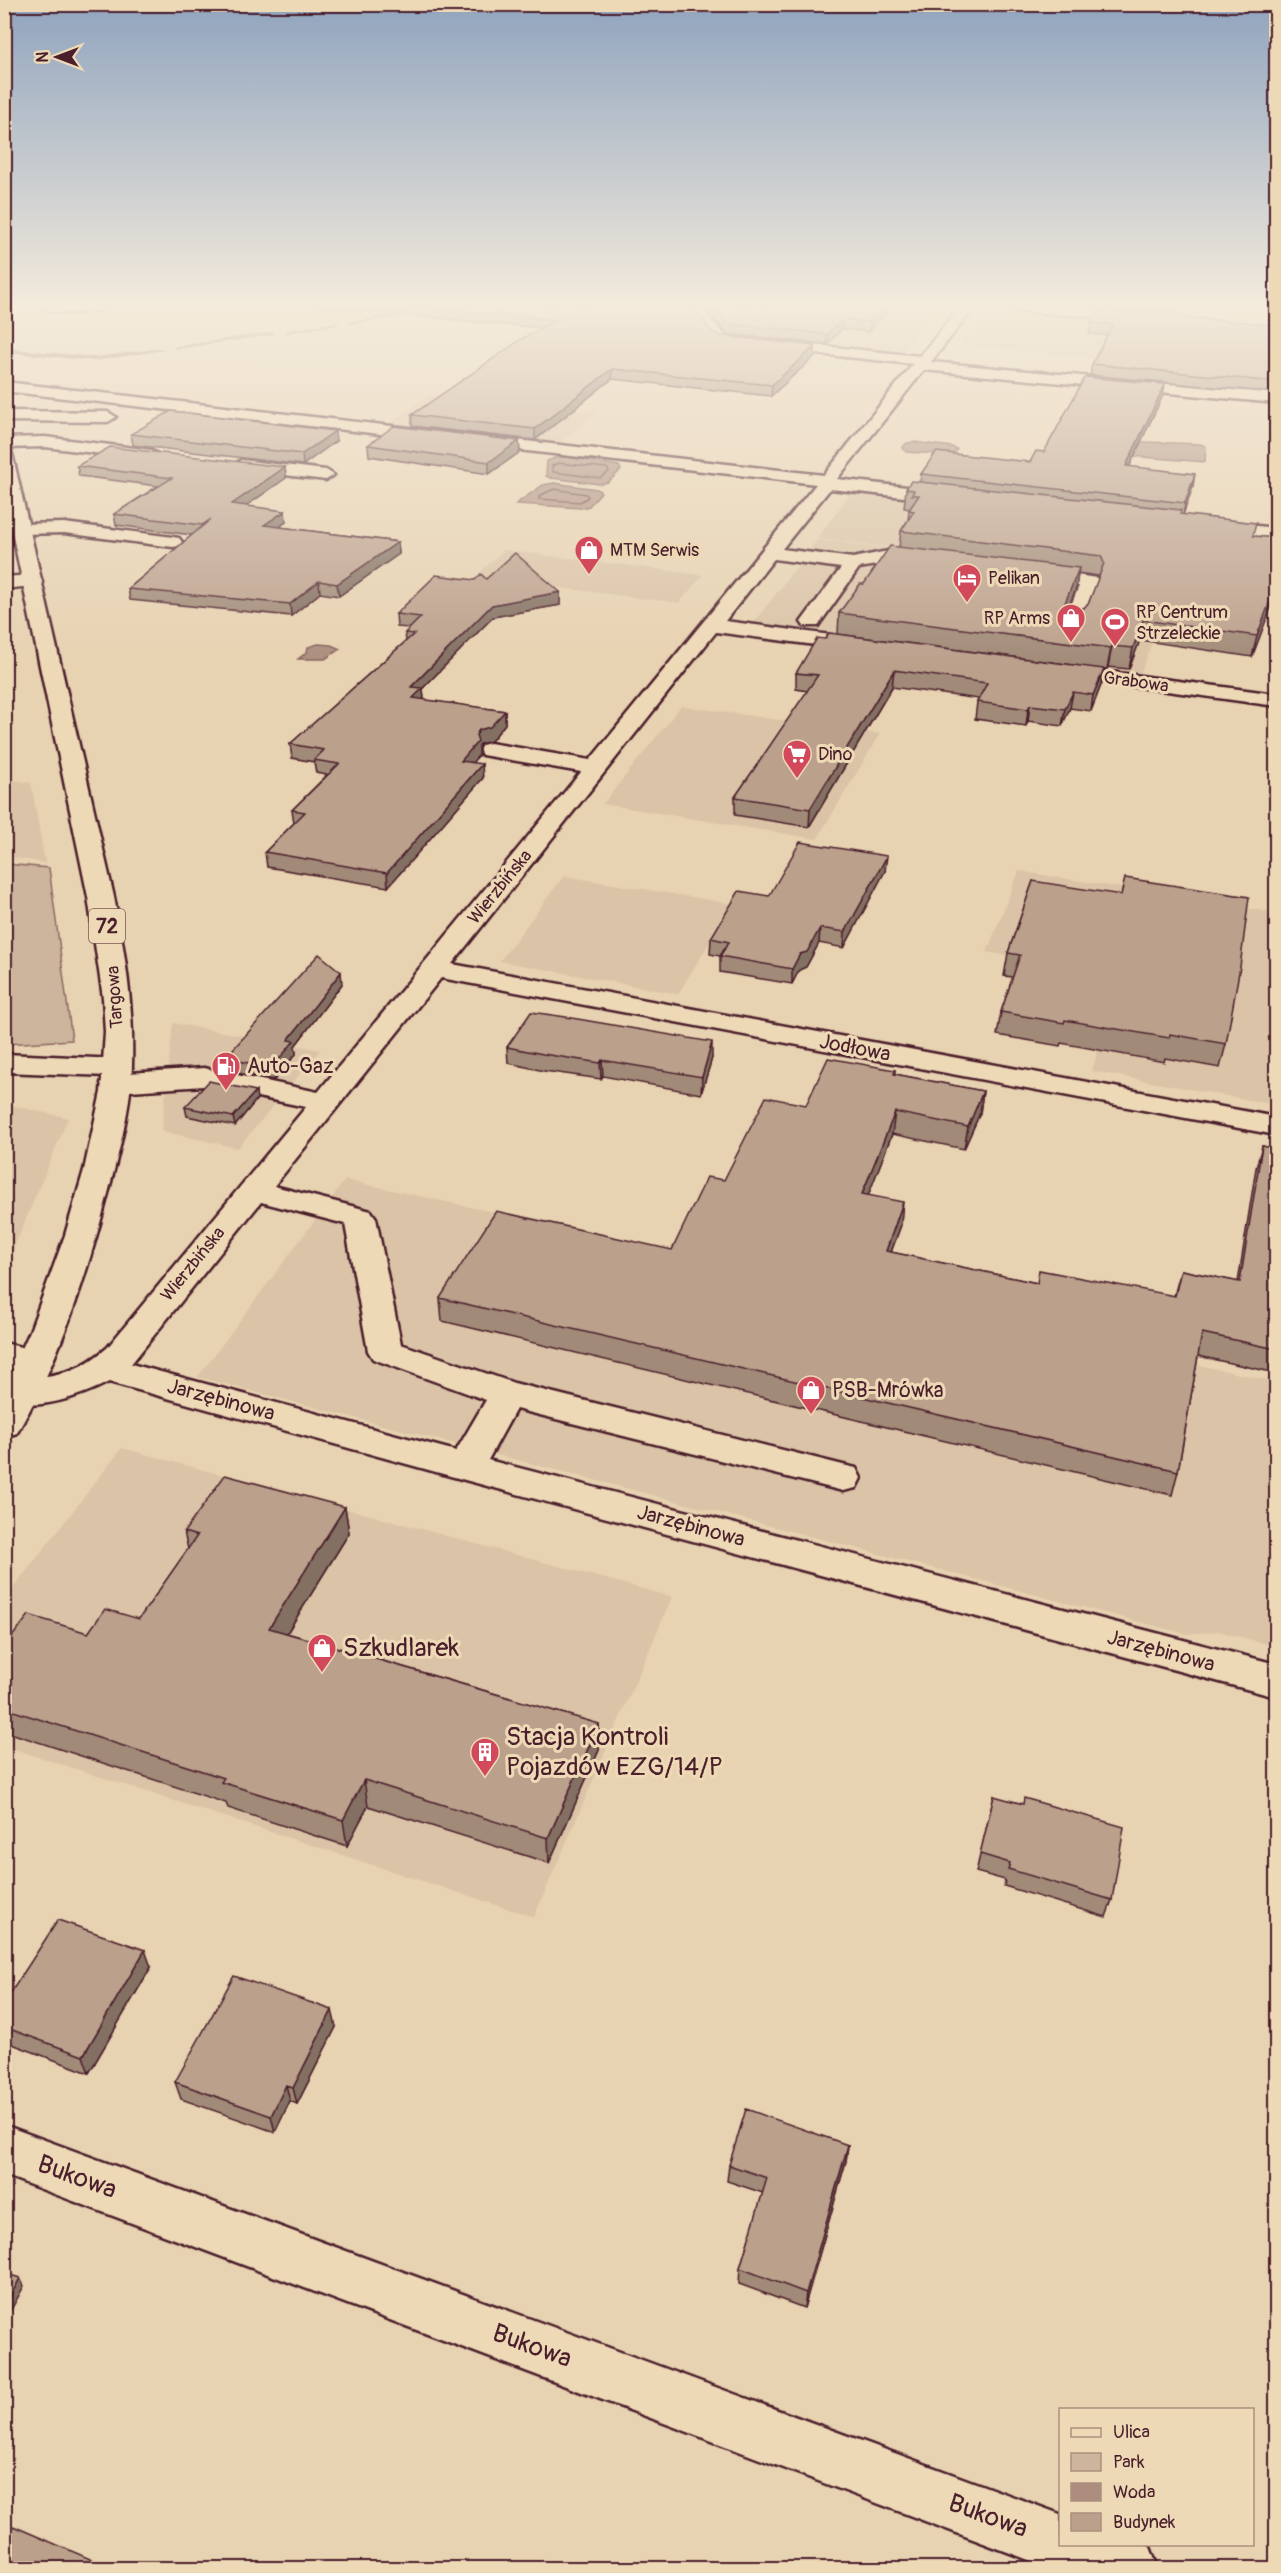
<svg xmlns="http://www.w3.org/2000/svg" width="1281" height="2573" viewBox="0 0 1281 2573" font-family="Pangolin,sans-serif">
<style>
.built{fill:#dac3a6}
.green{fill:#cdb49c;stroke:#8c6a64;stroke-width:1.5}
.water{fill:#ac8d7e;stroke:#85615d;stroke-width:1.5}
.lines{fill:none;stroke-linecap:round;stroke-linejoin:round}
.shore{stroke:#714b4c;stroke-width:1.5}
.stream{fill:#85615d;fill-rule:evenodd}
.minor-casing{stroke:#4a1f2b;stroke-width:5}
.major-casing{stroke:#4a1f2b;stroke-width:5}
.minor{fill:#eed9b7;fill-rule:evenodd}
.major{fill:#eed9b7;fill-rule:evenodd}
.wall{fill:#a18a78;stroke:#4a1f2b;stroke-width:1.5;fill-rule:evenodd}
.shaded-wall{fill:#837062;stroke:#4a1f2b;stroke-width:1.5}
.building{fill:#bba08c;stroke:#4a1f2b;stroke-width:1.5}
.labels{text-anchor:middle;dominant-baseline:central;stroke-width:6;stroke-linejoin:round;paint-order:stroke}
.far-poi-label{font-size:18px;fill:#4a1f2b;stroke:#eed9b7;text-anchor:start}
.far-street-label{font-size:18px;fill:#4a1f2b;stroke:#eed9b7}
.shield{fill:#eed9b7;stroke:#7b5755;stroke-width:1.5}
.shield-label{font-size:20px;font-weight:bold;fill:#4a1f2b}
.street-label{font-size:21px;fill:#4a1f2b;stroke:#eed9b7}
.poi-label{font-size:21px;fill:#4a1f2b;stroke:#eed9b7;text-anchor:start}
.near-poi-label{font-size:26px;fill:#4a1f2b;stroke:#eed9b7;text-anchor:start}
.near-street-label{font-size:26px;fill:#4a1f2b;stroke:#eed9b7}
</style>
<rect width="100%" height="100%" fill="#e7d2b1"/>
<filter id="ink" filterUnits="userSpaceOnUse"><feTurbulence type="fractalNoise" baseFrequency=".0167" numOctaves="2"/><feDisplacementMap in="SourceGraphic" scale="12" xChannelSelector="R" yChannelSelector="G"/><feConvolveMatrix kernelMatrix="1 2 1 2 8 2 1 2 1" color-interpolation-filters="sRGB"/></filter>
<g filter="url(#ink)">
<!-- built -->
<path class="built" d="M8,306H127L96,316L74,317L25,313Z
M708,306H841L933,315L900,354L740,339L727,334Z
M989,306H1091L1276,322V375L961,345Z
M430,394L597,412L555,447L382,428Z
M852,491L966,504L936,553L817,539Z
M817,540L1174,582L1139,678L752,625Z
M504,550L703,575L679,603L475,577Z
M681,706L880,734L817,839L603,804Z
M4,779L31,783L45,863L5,856Z
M1019,871L1276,913V1105L1092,1071L1119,974L987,952Z
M564,876L733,904L678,994L500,961Z
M173,1023L320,1050L238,1148L162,1131Z
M5,1104L68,1118L5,1269L4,1104Z
M345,1180L1276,1382V1650L1271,1645L1218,1631L1186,1634L198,1377Z
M122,1448L672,1597L534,1917L5,1746L4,1600Z"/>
<!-- green -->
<path class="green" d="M6,864L49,868L72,1040L5,1044Z"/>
<!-- water -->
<path class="water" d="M1116,441L1201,444L1206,447L1205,462L1105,454Z
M914,442L952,447L957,449L953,455L906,452L902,448L907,443Z
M557,457H568L619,466L621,470L608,482L600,484L551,478L546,476L547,461Z
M554,483L597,489L601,492L589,506L581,508L516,504L543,485Z
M318,644L331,645L340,649L325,659H298L307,652L308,647Z"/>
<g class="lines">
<!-- shore -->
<path class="shore" d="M558,463L607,468L609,472L600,478L553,472L552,466Z
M554,489L586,494L588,497L580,502L539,499V496Z"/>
<!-- stream -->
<path class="stream" d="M420,311L422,314L351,324L348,322Z
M337,322L339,325L287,333L284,331Z
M272,332L274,335L176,349L173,347Z
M4,348L95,357L161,348L164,350L95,361L4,352Z"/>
<!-- minor casing -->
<g class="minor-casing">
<path id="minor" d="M40,306H109C98,315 51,315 40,306Z
M678,306C716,306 704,319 727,336L920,356L961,306H975L931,362L1276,394V403L924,370L837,479L950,492L956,493L959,497L956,501L950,502L830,489L782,549L853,558L888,551L933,558L935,562L933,566L926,568L888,563L859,568L818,626H804L801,622L841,568L774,559L725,621L861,639L868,641L871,645L868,649L861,651L716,632L452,964L1276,1117V1135L441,978L274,1186L371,1211L376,1218L401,1344L514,1383L843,1465L856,1468L861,1478L856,1488L843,1491L516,1409L488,1460L1276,1664V1697L465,1480L109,1382C81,1396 40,1411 9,1402L4,1395L9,1384C51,1372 69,1380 107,1348L306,1107L204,1086L115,1092L105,1089L101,1083L108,1076L4,1072V1054L118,1059L128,1062L132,1068L129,1073L204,1068L318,1092L581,772L482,755L479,750L482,745L490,743L590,760L816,484L4,391V382L824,475L913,364L723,344L712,339L698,318ZM261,1202L345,1224L368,1351L373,1359L486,1400L456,1451L131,1364Z
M1001,306H1059L1141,313L1148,317L1141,321L1008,310Z
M4,411L108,412L116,417L108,422L4,421Z
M45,437L151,450L159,455L151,460L45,447L4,448V438Z
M241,460L326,470L334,475L326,480L235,469L233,465Z
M1210,521L1276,528V538L1204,530L1201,526L1204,522Z
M64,523L173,537L179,538L182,542L179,546L173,547L64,533L21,534L15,533L12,529L15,525L21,524Z
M1034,569L1097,578L1099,582L1081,626H1067L1064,622L1079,586L1027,579L1025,575L1027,571Z
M33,575L40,577L42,581L40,585L4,589V577Z
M1058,665L1276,694V706L1051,675L1048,671L1051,667Z
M4,1343L46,1353L51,1361L46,1369L34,1373L4,1367Z
M4,2125L1060,2514V2544H1143L1150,2547L1158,2568H1050L4,2175Z"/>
</g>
<!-- major casing -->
<g class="major-casing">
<path id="major" d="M4,448L12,453L114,897C125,953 134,1008 132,1065C131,1104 121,1144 111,1182C89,1268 62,1356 17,1433L4,1437V1388L30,1331L65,1235L84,1170L101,1092L105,1032L103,998L88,897L4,493Z"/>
</g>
<!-- minor -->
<use href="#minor" class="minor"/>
<!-- major -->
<use href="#major" class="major"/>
</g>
<!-- wall -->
<path class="wall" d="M311,306H690L710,331L722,336L815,346V356L771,396L612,379L535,440L412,426V415L541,328Z
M696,306H892L869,332L842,329L827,344L728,334L705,309Z
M1090,306H1181L1180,314Z
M1091,323L1276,325V393L1090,375L1092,364L1107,335L1089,334Z
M1163,395L1129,467L1193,486L1183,515L1253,536L1276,538V594L1252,657L1140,640L1129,669L1108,667L1107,669H1104L1101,685L1091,711L1070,708L1062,726L1028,721L1026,726L975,719L977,702L979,699L892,687L809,827L735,815V797L808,691L796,689V673L1081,666L838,634L839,613L864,584L899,547L901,531L908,520L909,510L910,509L904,508L906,489L920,482L921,474L1030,462L1044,452ZM1078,573L1098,576L1099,578L1089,602L1084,608H1070L1069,606L1076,588Z
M131,434L336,441L303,465L133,445Z
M519,441L520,452L489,474L369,456L368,445Z
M77,466L285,467L286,478L246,506L286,522L279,527L398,542L399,554L339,596L320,593L291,616L130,600L128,589L192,535L116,525L114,514L158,486L79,476Z
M486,579L560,592V605L493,617L423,688L424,700L505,711V724L491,741L480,744L479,746V755L472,762L483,778L388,887L267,867L265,852L294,823L292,810L327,775L316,773L314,762L292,758L290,744L406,641L405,633L410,628L397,627L396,614L475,580Z
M885,871L844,948L819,943L806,967L799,970L792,984L720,972V956L710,954L711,938L769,896Z
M1033,881L1226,1044L1220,1068L1165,1058L1164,1062L1061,1043L1060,1046L997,1035L1001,1012L1013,977L1004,976L1008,953Z
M342,984L295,1046L296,1054L274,1080L227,1071L225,1058Z
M507,1047L712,1058L701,1094L603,1076L601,1079L544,1071L508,1063Z
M895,1070V1074L983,1091L980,1113L964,1149L892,1134L868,1195L901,1225L891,1252L1037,1283L1174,1296L1181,1270L1238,1282L1256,1168L1262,1146L1276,1149V1373L1198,1356L1178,1471L1172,1495L442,1321L440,1298L672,1250L724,1180L806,1105Z
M257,1099L235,1126L187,1116L185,1107Z
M345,1507L349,1533L287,1633L599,1724V1750L549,1863L368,1806L347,1846L228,1808L226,1803L4,1731V1647L88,1633L139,1619L188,1549L184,1532Z
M994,1796L1112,1900L1106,1917L1004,1886L1005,1880L976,1872Z
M151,1967L89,2073L4,2041V2003Z
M336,2027L297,2104L290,2101L275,2132L181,2099L175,2082Z
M848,2145L846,2161L804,2308L739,2284L740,2268L763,2193L727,2181L729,2165Z"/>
<!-- shaded-wall -->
<path class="shaded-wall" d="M884,306H892L869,332L870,322Z
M843,319L842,329L827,344V334Z
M815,346V356L771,396L772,385Z
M612,369V379L535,440V429Z
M1165,384L1163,395L1124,478L1126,466Z
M335,431L336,441L303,465L302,454Z
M519,441L520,452L489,474V462Z
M285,467L286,478L233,515L232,504Z
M1195,474L1193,486L1183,515L1185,503Z
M285,511L286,522L266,537L264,525Z
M398,542L399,554L339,596L337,584Z
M1079,568L1076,588L1062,623L1065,603Z
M319,581L320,593L291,616L290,604Z
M1276,585V594L1252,657L1257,636Z
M560,592V605L493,617L423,688L424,702L414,711L411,687L492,605Z
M1143,620L1140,640L1129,669L1133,648Z
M1112,646L1108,667L1107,669L1111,648Z
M1104,669L1101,685L1091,711L1093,695Z
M894,670L892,687L809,827L810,809Z
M1073,692L1070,708L1062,726L1065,709Z
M1030,705L1028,721L1026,726L1028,709Z
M505,711V724L491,741L480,744L479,746V755L462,774L461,761L479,730Z
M482,764L483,778L388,887L387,873Z
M887,856L885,871L844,948L845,932Z
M820,928L819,943L806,967L799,970L792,984V969L800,954Z
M341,972L342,984L295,1046L296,1054L274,1080L272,1068L288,1040Z
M712,1042V1058L701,1094L702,1077Z
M602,1060L603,1076L601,1079L600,1063Z
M256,1091L257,1099L235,1126L233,1117Z
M983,1091L980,1113L964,1149L968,1127Z
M895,1112L892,1134L860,1217L862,1194Z
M903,1202L901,1225L883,1274L886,1251Z
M345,1507L349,1533L274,1654L269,1628Z
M599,1724V1750L549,1863L548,1838Z
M364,1780L368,1806L347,1846L343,1820Z
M145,1950L151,1967L89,2073L83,2056Z
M332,2010L336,2027L297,2104L293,2088Z
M286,2085L290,2101L275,2132L271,2116Z
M848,2145L846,2161L804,2308L806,2293Z
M20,2278L24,2286L4,2323V2308Z"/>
<!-- building -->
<path class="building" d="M408,306H690L697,310L710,331L722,336L815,346L772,385L612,369L535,429L412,415L520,340L556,320Z
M711,306H884L870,322L843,319L827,334L728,324Z
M1098,310L1276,325V382L1092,364L1113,325L1091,323Z
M1085,377L1165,384L1126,466L1195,474L1185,503L921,474L936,452L1030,462L1036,451L1044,452Z
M171,411L335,431L302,454L131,434Z
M394,426L519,441L489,462L368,445Z
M110,447L285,467L232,504L285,511L264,525L398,542L337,584L319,581L290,604L128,589L211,519L202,525L114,514L172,478L77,466Z
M911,481L1181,510L1180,514L1256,523L1253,536L1276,538V585L1257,636L1143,620L1133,648L1112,646L1111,648L839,613L860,584H864L890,546L1079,568L1065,603L1070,608H1084L1089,602L1104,563L1101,556L901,531L914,511L909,510L919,495H912L914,490L906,489Z
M515,553L560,592L492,605L411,687L423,688L413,698L505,711L490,727L479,730L476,735L478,741L461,761L482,764L387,873L265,852L305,812L292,810L339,764L314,760L324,750L290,744L414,634L405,633L421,617L396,614L436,575L475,580L481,574L486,579Z
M829,633L1104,669L1093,695L1073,692L1065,709L1030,705L1028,709L977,702L987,683L894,670L810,809L735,797L818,675L796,673L817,638L825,639Z
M800,842L887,856L845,932L820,928L807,952L800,954L792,969L720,956L729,942L711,938L739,891L769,896Z
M1125,878L1249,897L1240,967L1226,1044L1170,1034L1169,1038L1065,1020L1064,1023L1001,1012L1020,955L1008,953L1033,881L1121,895Z
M319,954L341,972L288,1040L294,1041L272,1068L225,1058Z
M531,1012L566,1017L712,1042L702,1077L602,1060L600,1063L543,1054L507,1047Z
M828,1058L895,1070L894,1074L983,1091L968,1127L895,1112L862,1194L903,1202L886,1251L1037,1283L1039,1270L1175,1296L1181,1270L1240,1282L1262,1146L1276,1149V1349L1202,1333L1178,1471L440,1298L496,1211L672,1250L707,1177L724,1180L766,1097L806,1105Z
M209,1081L256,1091L233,1117L185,1107Z
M225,1475L345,1507L269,1628L599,1724L548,1838L364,1780L343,1820L221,1782L224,1778L4,1708V1647L29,1615L88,1633L105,1609L139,1619L197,1536L184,1532Z
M994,1796L1023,1804L1024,1798L1124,1827L1112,1900L1008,1869L1010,1863L980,1854Z
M58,1920L145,1950L83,2056L4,2027V2003Z
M234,1976L332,2010L293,2088L286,2085L271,2116L175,2082Z
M746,2109L848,2145L806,2293L740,2268L767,2178L729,2165Z
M4,2273L20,2278L4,2308Z
M13,2526L102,2564L99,2568H4V2543Z"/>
</g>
<!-- sky -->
<linearGradient id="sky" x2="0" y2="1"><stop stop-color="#90a4be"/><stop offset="0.46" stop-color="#f4ebdc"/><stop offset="1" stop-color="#f4ebdc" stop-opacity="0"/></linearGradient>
<rect width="1281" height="666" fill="url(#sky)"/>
<!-- icons -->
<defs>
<g id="shop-pin" transform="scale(1.5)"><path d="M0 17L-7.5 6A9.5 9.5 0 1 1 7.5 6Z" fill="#d1495b" stroke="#eed9b7"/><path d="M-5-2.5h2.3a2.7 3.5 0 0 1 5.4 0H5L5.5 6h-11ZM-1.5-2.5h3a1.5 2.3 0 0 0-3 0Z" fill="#fff"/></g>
<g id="hotel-pin" transform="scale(1.5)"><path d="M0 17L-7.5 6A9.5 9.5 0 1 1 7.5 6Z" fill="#d1495b" stroke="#eed9b7"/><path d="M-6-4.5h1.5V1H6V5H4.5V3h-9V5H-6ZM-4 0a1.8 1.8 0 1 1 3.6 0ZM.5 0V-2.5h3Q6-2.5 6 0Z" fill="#fff"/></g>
<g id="stadium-pin" transform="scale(1.5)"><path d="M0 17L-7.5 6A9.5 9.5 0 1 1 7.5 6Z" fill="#d1495b" stroke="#eed9b7"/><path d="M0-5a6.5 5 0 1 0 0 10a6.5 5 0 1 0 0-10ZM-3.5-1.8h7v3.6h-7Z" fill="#fff"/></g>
<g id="supermarket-pin" transform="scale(1.5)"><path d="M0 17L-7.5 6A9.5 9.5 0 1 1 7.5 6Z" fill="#d1495b" stroke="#eed9b7"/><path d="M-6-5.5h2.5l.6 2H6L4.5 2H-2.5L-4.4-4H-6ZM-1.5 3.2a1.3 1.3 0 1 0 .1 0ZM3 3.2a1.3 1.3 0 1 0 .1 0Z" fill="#fff"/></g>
<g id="fuel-pin" transform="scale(1.5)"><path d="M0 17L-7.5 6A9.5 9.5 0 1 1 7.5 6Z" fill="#d1495b" stroke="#eed9b7"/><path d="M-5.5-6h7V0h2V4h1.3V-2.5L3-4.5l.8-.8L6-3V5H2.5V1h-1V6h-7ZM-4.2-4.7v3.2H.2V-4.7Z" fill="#fff"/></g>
<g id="building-pin" transform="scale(1.5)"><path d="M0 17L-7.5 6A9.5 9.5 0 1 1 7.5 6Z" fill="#d1495b" stroke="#eed9b7"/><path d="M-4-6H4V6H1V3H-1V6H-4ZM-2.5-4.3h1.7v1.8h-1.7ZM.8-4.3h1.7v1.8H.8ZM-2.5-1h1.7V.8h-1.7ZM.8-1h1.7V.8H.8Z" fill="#fff"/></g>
</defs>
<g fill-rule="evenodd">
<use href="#shop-pin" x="589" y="550"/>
<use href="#hotel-pin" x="967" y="578"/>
<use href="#shop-pin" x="1071" y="618"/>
<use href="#stadium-pin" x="1115" y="622"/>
<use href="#supermarket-pin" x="797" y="754"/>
<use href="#fuel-pin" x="226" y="1066"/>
<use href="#shop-pin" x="811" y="1390"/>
<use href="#shop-pin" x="322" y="1648"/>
<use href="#building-pin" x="485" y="1752"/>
</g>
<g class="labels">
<!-- far-poi labels -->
<g class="far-poi-label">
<text x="610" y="550">MTM Serwis</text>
<text x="988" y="578">Pelikan</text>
<text x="1136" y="612">RP Centrum<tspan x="1136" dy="21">Strzeleckie</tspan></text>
<text x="1050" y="618" text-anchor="end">RP Arms</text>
<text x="818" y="754">Dino</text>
</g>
<!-- far-street labels -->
<g class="far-street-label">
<text transform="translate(1136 682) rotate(8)">Grabowa</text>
<text transform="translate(500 887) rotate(-51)">Wierzbińska</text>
<text transform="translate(115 997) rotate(-94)">Targowa</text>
<text transform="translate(193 1264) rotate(-51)">Wierzbińska</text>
</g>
<!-- shield labels -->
<rect class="shield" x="89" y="909" width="36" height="34" rx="4.5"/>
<g class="shield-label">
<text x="107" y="926">72</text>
</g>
<!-- street labels -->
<g class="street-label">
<text transform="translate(855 1048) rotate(11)">Jodłowa</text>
<text transform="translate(221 1400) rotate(15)">Jarzębinowa</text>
<text transform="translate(691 1526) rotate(15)">Jarzębinowa</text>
<text transform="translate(1161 1651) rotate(15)">Jarzębinowa</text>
</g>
<!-- poi labels -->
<g class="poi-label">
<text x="247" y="1066">Auto-Gaz</text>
<text x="832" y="1390">PSB-Mrówka</text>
</g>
<!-- near-poi labels -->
<g class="near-poi-label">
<text x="343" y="1648">Szkudlarek</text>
<text x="506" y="1737">Stacja Kontroli<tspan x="506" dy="30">Pojazdów EZG/14/P</tspan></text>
</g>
<!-- near-street labels -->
<g class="near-street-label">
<text transform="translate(77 2177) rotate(20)">Bukowa</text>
<text transform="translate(532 2346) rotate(20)">Bukowa</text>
<text transform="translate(988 2516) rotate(20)">Bukowa</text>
</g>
</g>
<!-- margin -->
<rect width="1281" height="2573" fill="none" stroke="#eed9b7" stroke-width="24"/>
<rect x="12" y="12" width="1257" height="2549" fill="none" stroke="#4a1f2b" stroke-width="2" filter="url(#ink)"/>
<!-- legend -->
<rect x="1059" y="2408" width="195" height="138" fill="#eed9b7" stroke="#ac8f7f" stroke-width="1.5"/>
<rect x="1071" y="2428" width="30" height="9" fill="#eed9b7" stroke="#ac8f7f" stroke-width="1.5"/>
<text x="1113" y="2438" font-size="18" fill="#4a1f2b">Ulica</text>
<rect x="1071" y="2453" width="30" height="18" fill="#cdb49c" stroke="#ac8f7f" stroke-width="1.5"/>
<text x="1113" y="2468" font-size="18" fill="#4a1f2b">Park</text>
<rect x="1071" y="2483" width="30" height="18" fill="#ac8d7e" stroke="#ac8f7f" stroke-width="1.5"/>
<text x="1113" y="2498" font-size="18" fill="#4a1f2b">Woda</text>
<rect x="1071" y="2513" width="30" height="18" fill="#bba08c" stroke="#ac8f7f" stroke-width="1.5"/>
<text x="1113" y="2528" font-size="18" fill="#4a1f2b">Budynek</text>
<!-- north arrow -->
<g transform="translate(57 57) rotate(270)" stroke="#eed9b7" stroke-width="4.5" paint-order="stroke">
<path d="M0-4.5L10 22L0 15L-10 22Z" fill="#4a1f2b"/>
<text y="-9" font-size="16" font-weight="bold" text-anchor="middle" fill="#4a1f2b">N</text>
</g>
</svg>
